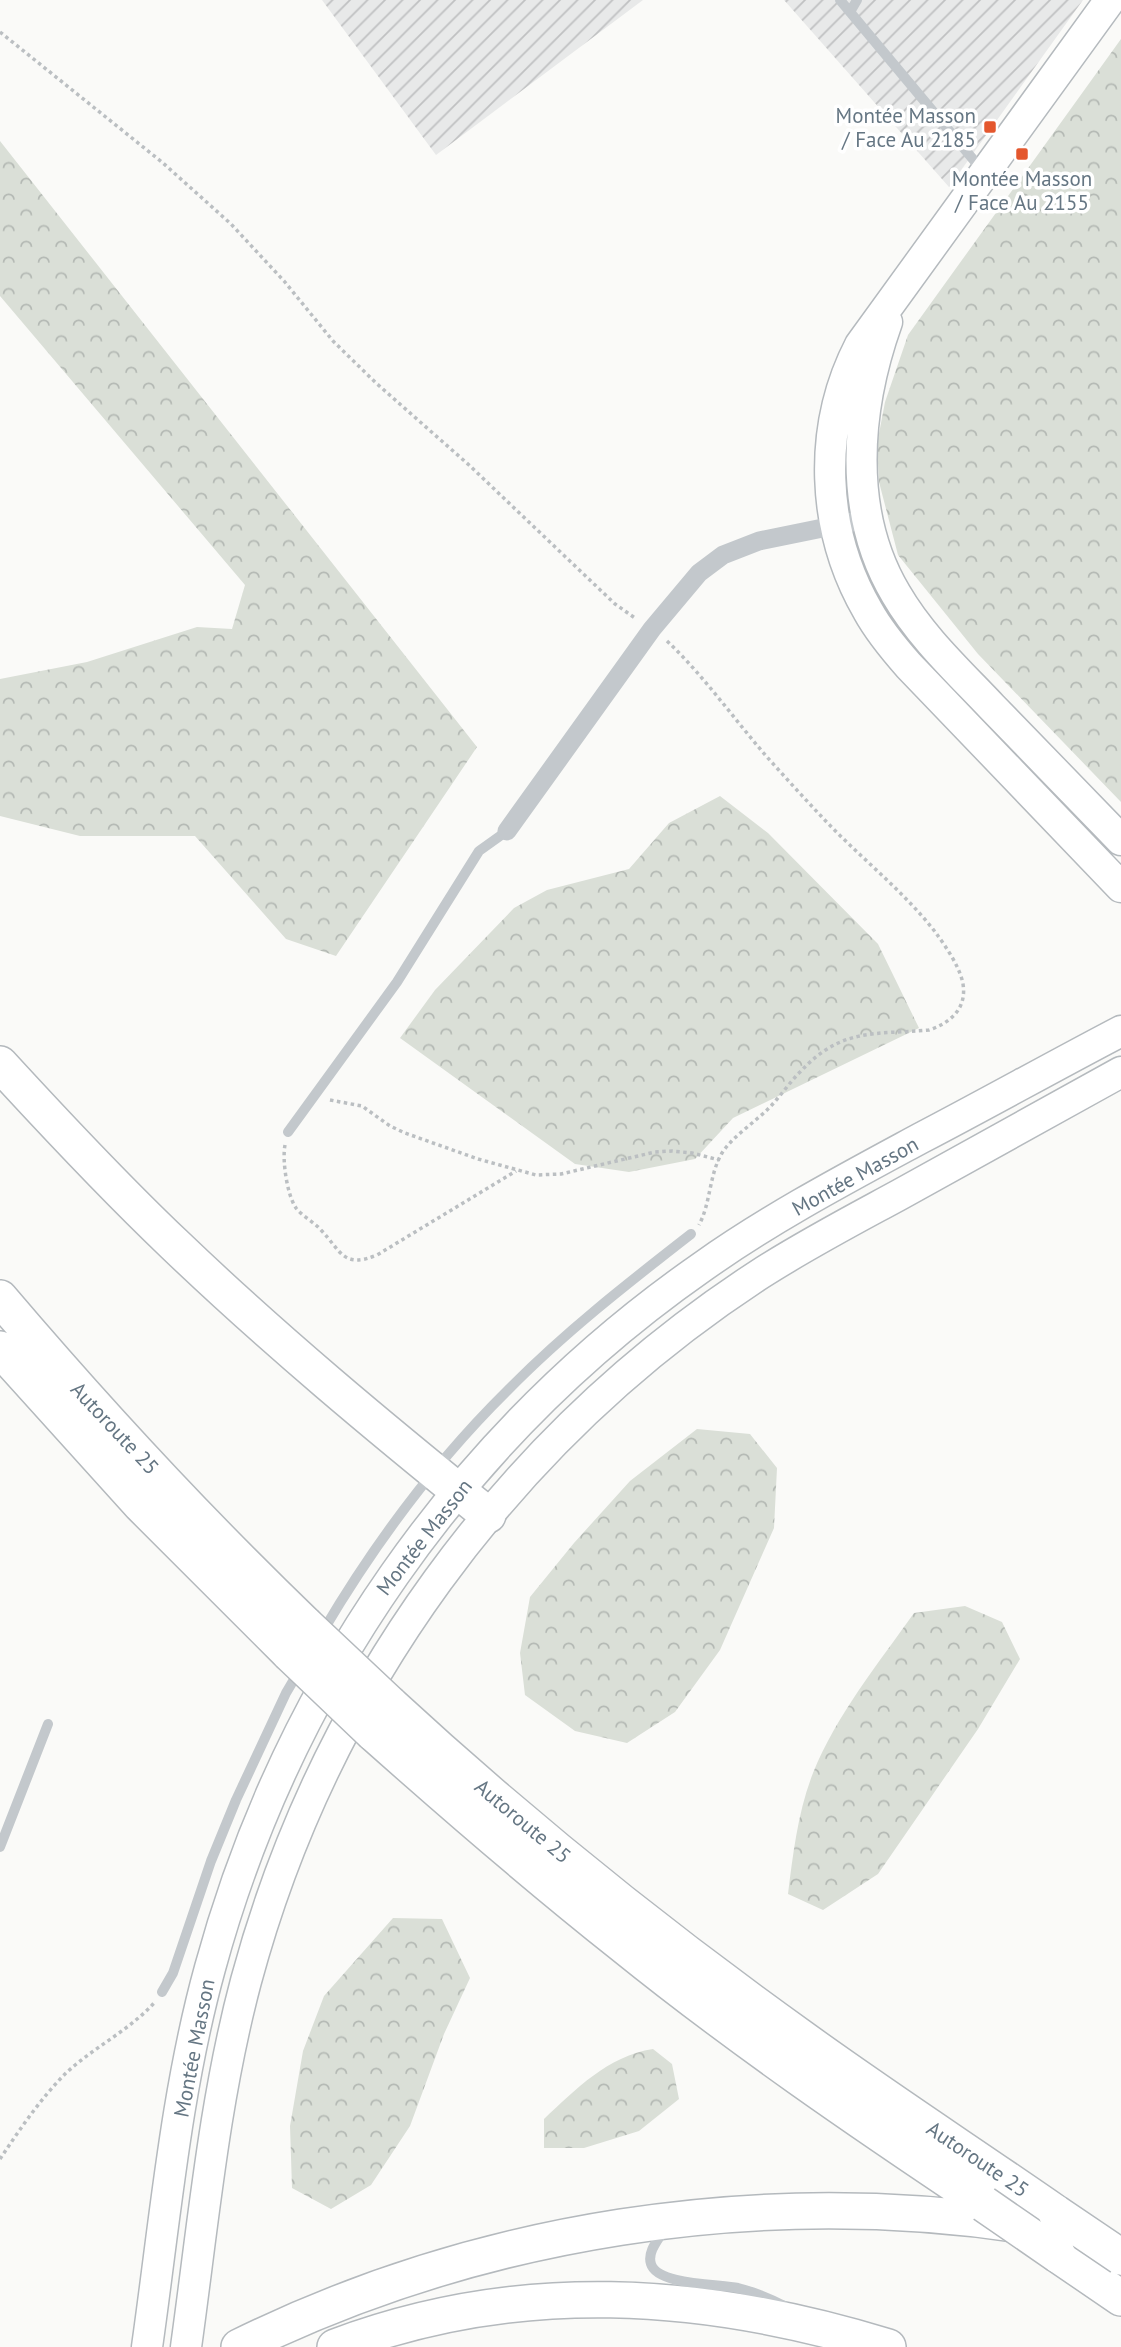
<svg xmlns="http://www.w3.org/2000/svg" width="1121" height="2347" viewBox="0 0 1121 2347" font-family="'PT Sans',sans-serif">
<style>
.industrial{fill:url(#industrial-furrows)}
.forest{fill:url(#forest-crowns)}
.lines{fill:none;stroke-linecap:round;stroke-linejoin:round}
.primary-casing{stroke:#b5babe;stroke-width:33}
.highway-casing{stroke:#b4b9bd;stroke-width:38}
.path{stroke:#bbbfc2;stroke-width:3.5;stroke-dasharray:3.5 3.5;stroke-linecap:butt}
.lane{stroke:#c3c8cc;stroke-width:10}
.street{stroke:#c3c8cc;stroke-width:19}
.primary{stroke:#fff;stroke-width:30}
.highway{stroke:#fff;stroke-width:35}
.highway-bridge-casing{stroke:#b4b9bd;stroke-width:38;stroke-linecap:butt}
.highway-bridge{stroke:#fff;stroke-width:35}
.poi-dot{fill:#e4572e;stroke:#fff;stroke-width:2.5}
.labels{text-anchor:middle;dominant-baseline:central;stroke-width:7;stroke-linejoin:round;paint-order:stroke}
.poi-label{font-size:21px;fill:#657683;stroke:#fff;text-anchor:end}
.street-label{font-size:21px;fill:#657683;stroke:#fff}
</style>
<defs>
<pattern id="industrial-furrows" width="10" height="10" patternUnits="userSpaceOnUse" patternTransform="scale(1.75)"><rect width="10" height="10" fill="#e8e9e9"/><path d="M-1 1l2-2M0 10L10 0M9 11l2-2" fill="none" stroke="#c0c1c2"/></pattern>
<pattern id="forest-crowns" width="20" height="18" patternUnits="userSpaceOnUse" patternTransform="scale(1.75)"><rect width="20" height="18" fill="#dadfd7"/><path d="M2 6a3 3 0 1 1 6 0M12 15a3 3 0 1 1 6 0" fill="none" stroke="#b4b9b4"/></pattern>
</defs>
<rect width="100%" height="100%" fill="#fafaf8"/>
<!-- industrial -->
<path class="industrial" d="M322,0H643L436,155Z
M784,0H1083L949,187Z"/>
<!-- forest -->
<path class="forest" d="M1121,39V802L978,654L898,555L879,482L877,444L885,402L908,335Z
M0,141L477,747L336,956L286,939L195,836H80L0,816V679L87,662L197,627L232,629L245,585L0,296Z
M720,796L768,833L878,944L919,1028L733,1118L695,1159L629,1172L575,1164L400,1038L435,990L514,908L547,890L629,869L669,823Z
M697,1429L750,1434L777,1468L774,1528L720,1650L675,1712L627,1743L575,1731L525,1695L520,1653L530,1597L574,1543L630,1481Z
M965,1606L1002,1622L1020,1659L978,1729L878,1874L823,1910L788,1894C793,1854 798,1811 813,1773C837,1714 878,1664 914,1613Z
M393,1918L442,1919L470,1978L444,2034L410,2126L371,2185L331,2209L292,2188L290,2126L303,2051L324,1996Z
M653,2049L672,2064L679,2099L639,2131L584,2148H544V2119C576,2089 608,2056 653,2049Z"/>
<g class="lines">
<!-- primary casing -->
<g class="primary-casing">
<path id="primary" d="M1110,0L860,345C817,428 821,530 868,611C879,631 894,649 909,666L1121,887
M887,322C856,409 847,512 896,594C921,637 958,671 992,707C1035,751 1078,796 1121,840
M147,2347C165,2220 176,2091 210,1968C287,1685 461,1435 702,1267C771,1218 847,1178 921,1138C988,1103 1054,1066 1121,1031
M186,2347C203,2225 214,2101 246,1981C324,1691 508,1438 760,1274C805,1245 853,1220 899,1195C973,1154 1047,1113 1121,1072"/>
</g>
<!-- highway casing -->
<g class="highway-casing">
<path id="highway" d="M0,1064C56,1125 113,1186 174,1244C273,1339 380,1428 488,1515
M0,1298C97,1412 198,1521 305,1624
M0,1349L141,1505L289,1653
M390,1704C520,1824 658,1935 802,2038C885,2098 971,2154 1056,2213
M373,1733C455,1806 537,1877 623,1945C738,2038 861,2122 984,2204
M1058,2255L1121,2298
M239,2347C479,2229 757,2186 1021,2225
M335,2347C518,2278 703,2290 888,2347"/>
</g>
<!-- path -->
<path class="path" d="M0,32L163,163L231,224L284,281L333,341L376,383L469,465L615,604L635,618
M667,641C704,676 734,719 767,757C785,777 803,797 821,816C858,856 903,890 936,933C946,947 960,967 963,984C967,1009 950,1023 929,1030C874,1035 842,1027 800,1072C789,1083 780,1097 769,1108C754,1123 733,1136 722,1153C709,1175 711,1202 699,1225
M330,1100L362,1106L390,1126L405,1133L478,1159L536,1175L561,1174L655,1152L672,1151L692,1153L719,1160
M285,1145C282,1160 287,1195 296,1208C302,1216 314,1222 321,1230C341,1251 343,1269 377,1255L516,1171
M0,2159C20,2129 41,2098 66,2073C94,2047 130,2030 155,2002"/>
<!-- lane -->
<path class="lane" d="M840,0L982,170
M850,12L857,0
M288,1132L397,982L479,851L507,831
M323,1631C375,1543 435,1462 508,1390C564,1333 628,1283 691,1234
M0,1847L48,1724
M162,1992L173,1973L211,1861L236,1800L286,1693L299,1671
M664,2230C658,2240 647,2252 651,2264C657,2285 719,2284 738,2288C754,2292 769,2298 784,2306"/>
<!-- street -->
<path class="street" d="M507,831L652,629L699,573L723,555L759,541L867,519"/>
<!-- primary -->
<use href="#primary" class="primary"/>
<!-- highway -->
<use href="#highway" class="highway"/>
<!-- highway-bridge casing -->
<g class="highway-bridge-casing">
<path id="highway-bridge" d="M305,1624L390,1704
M289,1653L373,1733
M984,2204L1058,2255
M1056,2213L1121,2257"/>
</g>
<!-- highway-bridge -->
<use href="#highway-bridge" class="highway-bridge"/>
</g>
<!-- markers -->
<g class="poi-dot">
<rect x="983" y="120" width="14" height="14" rx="3.5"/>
<rect x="1015" y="147" width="14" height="14" rx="3.5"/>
</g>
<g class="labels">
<!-- poi labels -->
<g class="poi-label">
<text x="976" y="115">Montée Masson<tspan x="976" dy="24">/ Face Au 2185</tspan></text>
<text x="1022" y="178" text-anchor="middle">Montée Masson<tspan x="1022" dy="24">/ Face Au 2155</tspan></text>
</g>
<!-- street labels -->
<g class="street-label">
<text transform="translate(855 1176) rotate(-29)">Montée Masson</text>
<text transform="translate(115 1428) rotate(47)">Autoroute 25</text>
<text transform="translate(424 1537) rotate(-52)">Montée Masson</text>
<text transform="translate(523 1821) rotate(40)">Autoroute 25</text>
<text transform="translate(194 2048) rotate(-79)">Montée Masson</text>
<text transform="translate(978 2159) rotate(34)">Autoroute 25</text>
</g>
</g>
</svg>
